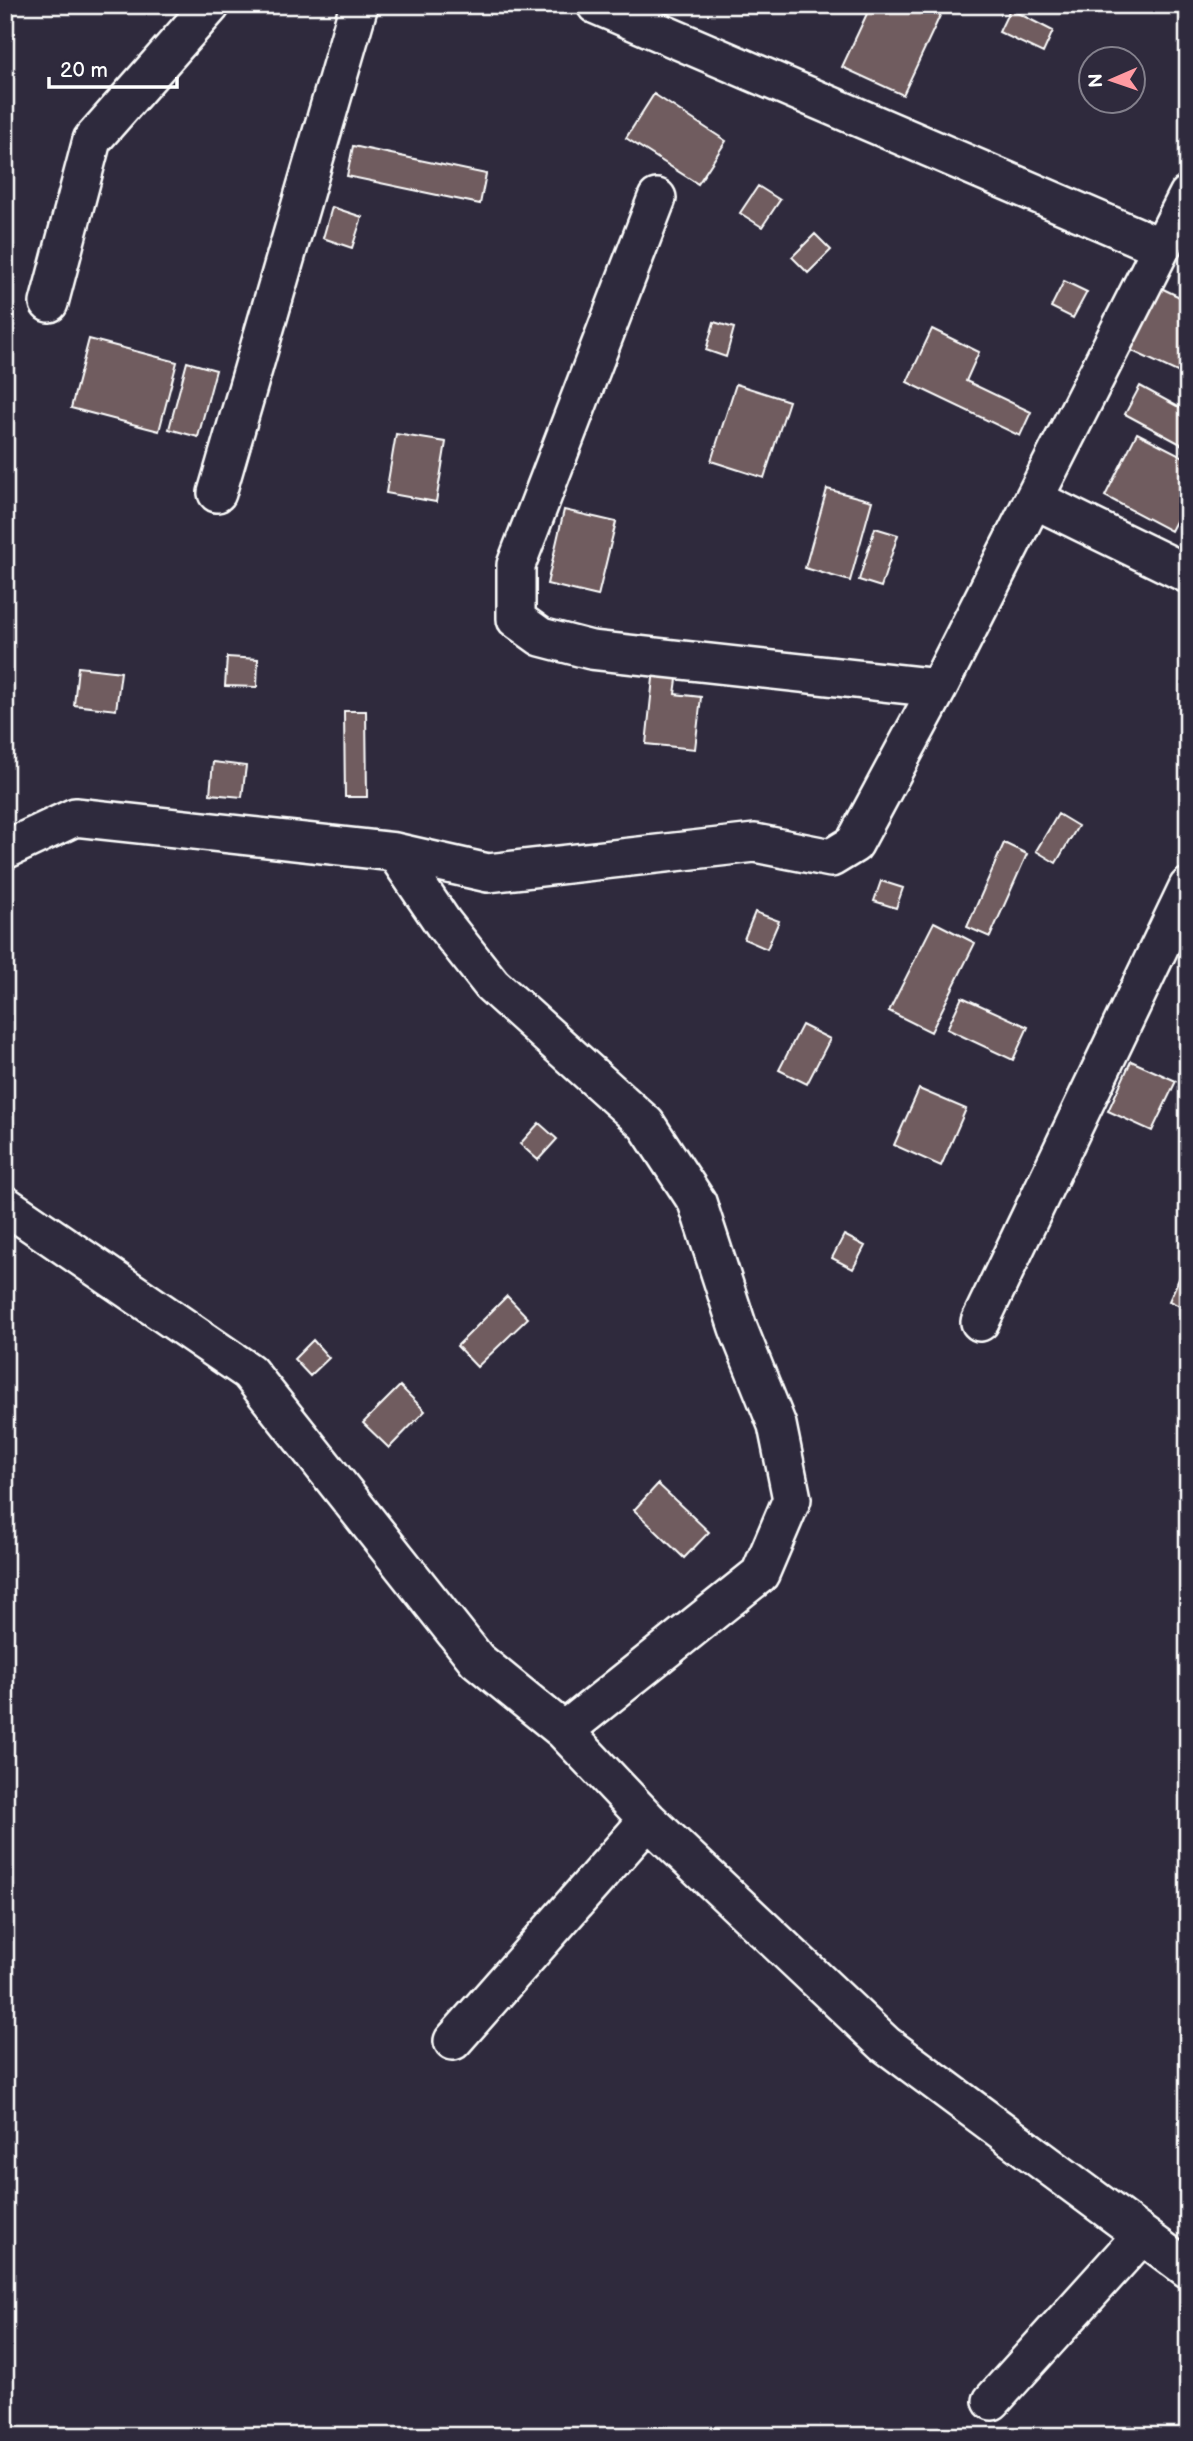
<svg xmlns="http://www.w3.org/2000/svg" width="1193" height="2441" viewBox="0 0 1193 2441" font-family="'Balsamiq Sans',sans-serif">
<style>
.building{fill:#705c5e;stroke:#fff;stroke-width:2}
.lines{fill:none;stroke-linecap:round;stroke-linejoin:round}
.street-casing{stroke:#fff;stroke-width:42}
.street{stroke:#2f2a3d;stroke-width:37}
</style>
<rect width="100%" height="100%" fill="#2f2a3d"/>
<filter id="ink" filterUnits="userSpaceOnUse"><feTurbulence type="fractalNoise" baseFrequency=".0143" numOctaves="2"/><feDisplacementMap in="SourceGraphic" scale="14" xChannelSelector="R" yChannelSelector="G"/><feConvolveMatrix kernelMatrix="1 2 1 2 8 2 1 2 1" color-interpolation-filters="sRGB"/></filter>
<g filter="url(#ink)">
<!-- building -->
<path class="building" d="M871,5H945L903,95L842,67Z
M1010,9L1053,31L1043,53L999,32Z
M654,94L726,141L698,184L626,138Z
M353,146L486,174L480,204L347,176Z
M758,186L780,200L762,227L740,213Z
M332,207L362,217L352,248L323,238Z
M815,234L831,250L808,273L792,257Z
M1064,281L1087,292L1073,318L1051,307Z
M1159,287L1188,301V377L1130,350Z
M714,322L734,328L726,357L706,350Z
M932,329L979,352L966,381L1031,412L1020,436L907,382Z
M89,339L177,362L159,431L71,408Z
M187,362L216,370L198,437L169,429Z
M736,384L789,401L764,478L711,461Z
M1140,386L1188,412V448L1125,414Z
M1137,433L1188,459V498L1171,531L1105,496Z
M396,434L446,442L436,502L386,493Z
M827,489L872,501L850,581L805,568Z
M564,510L616,522L598,596L547,584Z
M875,528L898,535L881,587L859,580Z
M227,657L258,659L257,687L225,686Z
M78,667L121,672L116,710L74,705Z
M654,669L678,672L675,694L701,697L695,749L646,744Z
M344,711H366L367,797H345Z
M213,762L246,766L242,797L210,794Z
M1058,814L1078,826L1056,863L1036,851Z
M1004,843L1027,854L990,937L967,927Z
M881,881L903,888L896,908L874,901Z
M755,912L779,921L767,949L744,939Z
M934,922L975,943L931,1032L889,1011Z
M962,997L1028,1027L1013,1060L947,1029Z
M802,1025L830,1039L807,1084L779,1070Z
M1131,1061L1176,1081L1152,1131L1108,1111Z
M919,1089L966,1109L941,1166L894,1145Z
M539,1123L557,1139L538,1160L520,1144Z
M844,1235L865,1246L853,1269L832,1258Z
M1188,1259V1310L1169,1301Z
M507,1296L528,1318L477,1367L457,1346Z
M313,1340L329,1358L310,1376L294,1359Z
M400,1386L425,1411L389,1448L363,1423Z
M658,1484L709,1532L684,1558L634,1510Z"/>
<g class="lines">
<!-- street casing -->
<g class="street-casing">
<path id="street" d="M596,5L1161,247
M657,198L516,565V619L541,637L591,650L938,688
M49,303L92,140L211,5
M217,493L359,5
M1034,499L1188,574
M5,850L75,817L395,852L488,873L755,843L831,858L854,844L938,688L1188,195
M395,852L443,923L492,985L646,1124L697,1202L738,1328L777,1425L792,1499L760,1574L564,1731
M5,1205L249,1372L477,1660L564,1731L648,1820L885,2044L1188,2269
M980,1322L1188,887
M453,2041L648,1820
M992,2401L1142,2235"/>
</g>
<!-- street -->
<use href="#street" class="street"/>
</g>
</g>
<!-- margin -->
<rect width="1193" height="2441" fill="none" stroke="#2f2a3d" stroke-width="28"/>
<rect x="14" y="14" width="1165" height="2413" fill="none" stroke="#fff" stroke-width="2.5" filter="url(#ink)"/>
<!-- north arrow -->
<g transform="translate(1112 80) rotate(268)"><circle r="33" fill="#2f2a3d" stroke="#827f8b" stroke-width="2"/>
<path d="M0-5L12 26L0 18L-12 26Z" fill="#ff9aa2"/>
<text y="-10" font-size="19" font-weight="bold" text-anchor="middle" fill="#ffffff">N</text>
</g>
<!-- scale -->
<path d="M49 77v10h128v-10" fill="none" stroke="#ffffff" stroke-width="3.5"/>
<text x="60" y="77" font-size="21" fill="#ffffff" stroke="#2f2a3d" stroke-width="5" paint-order="stroke">20 m</text>
</svg>
